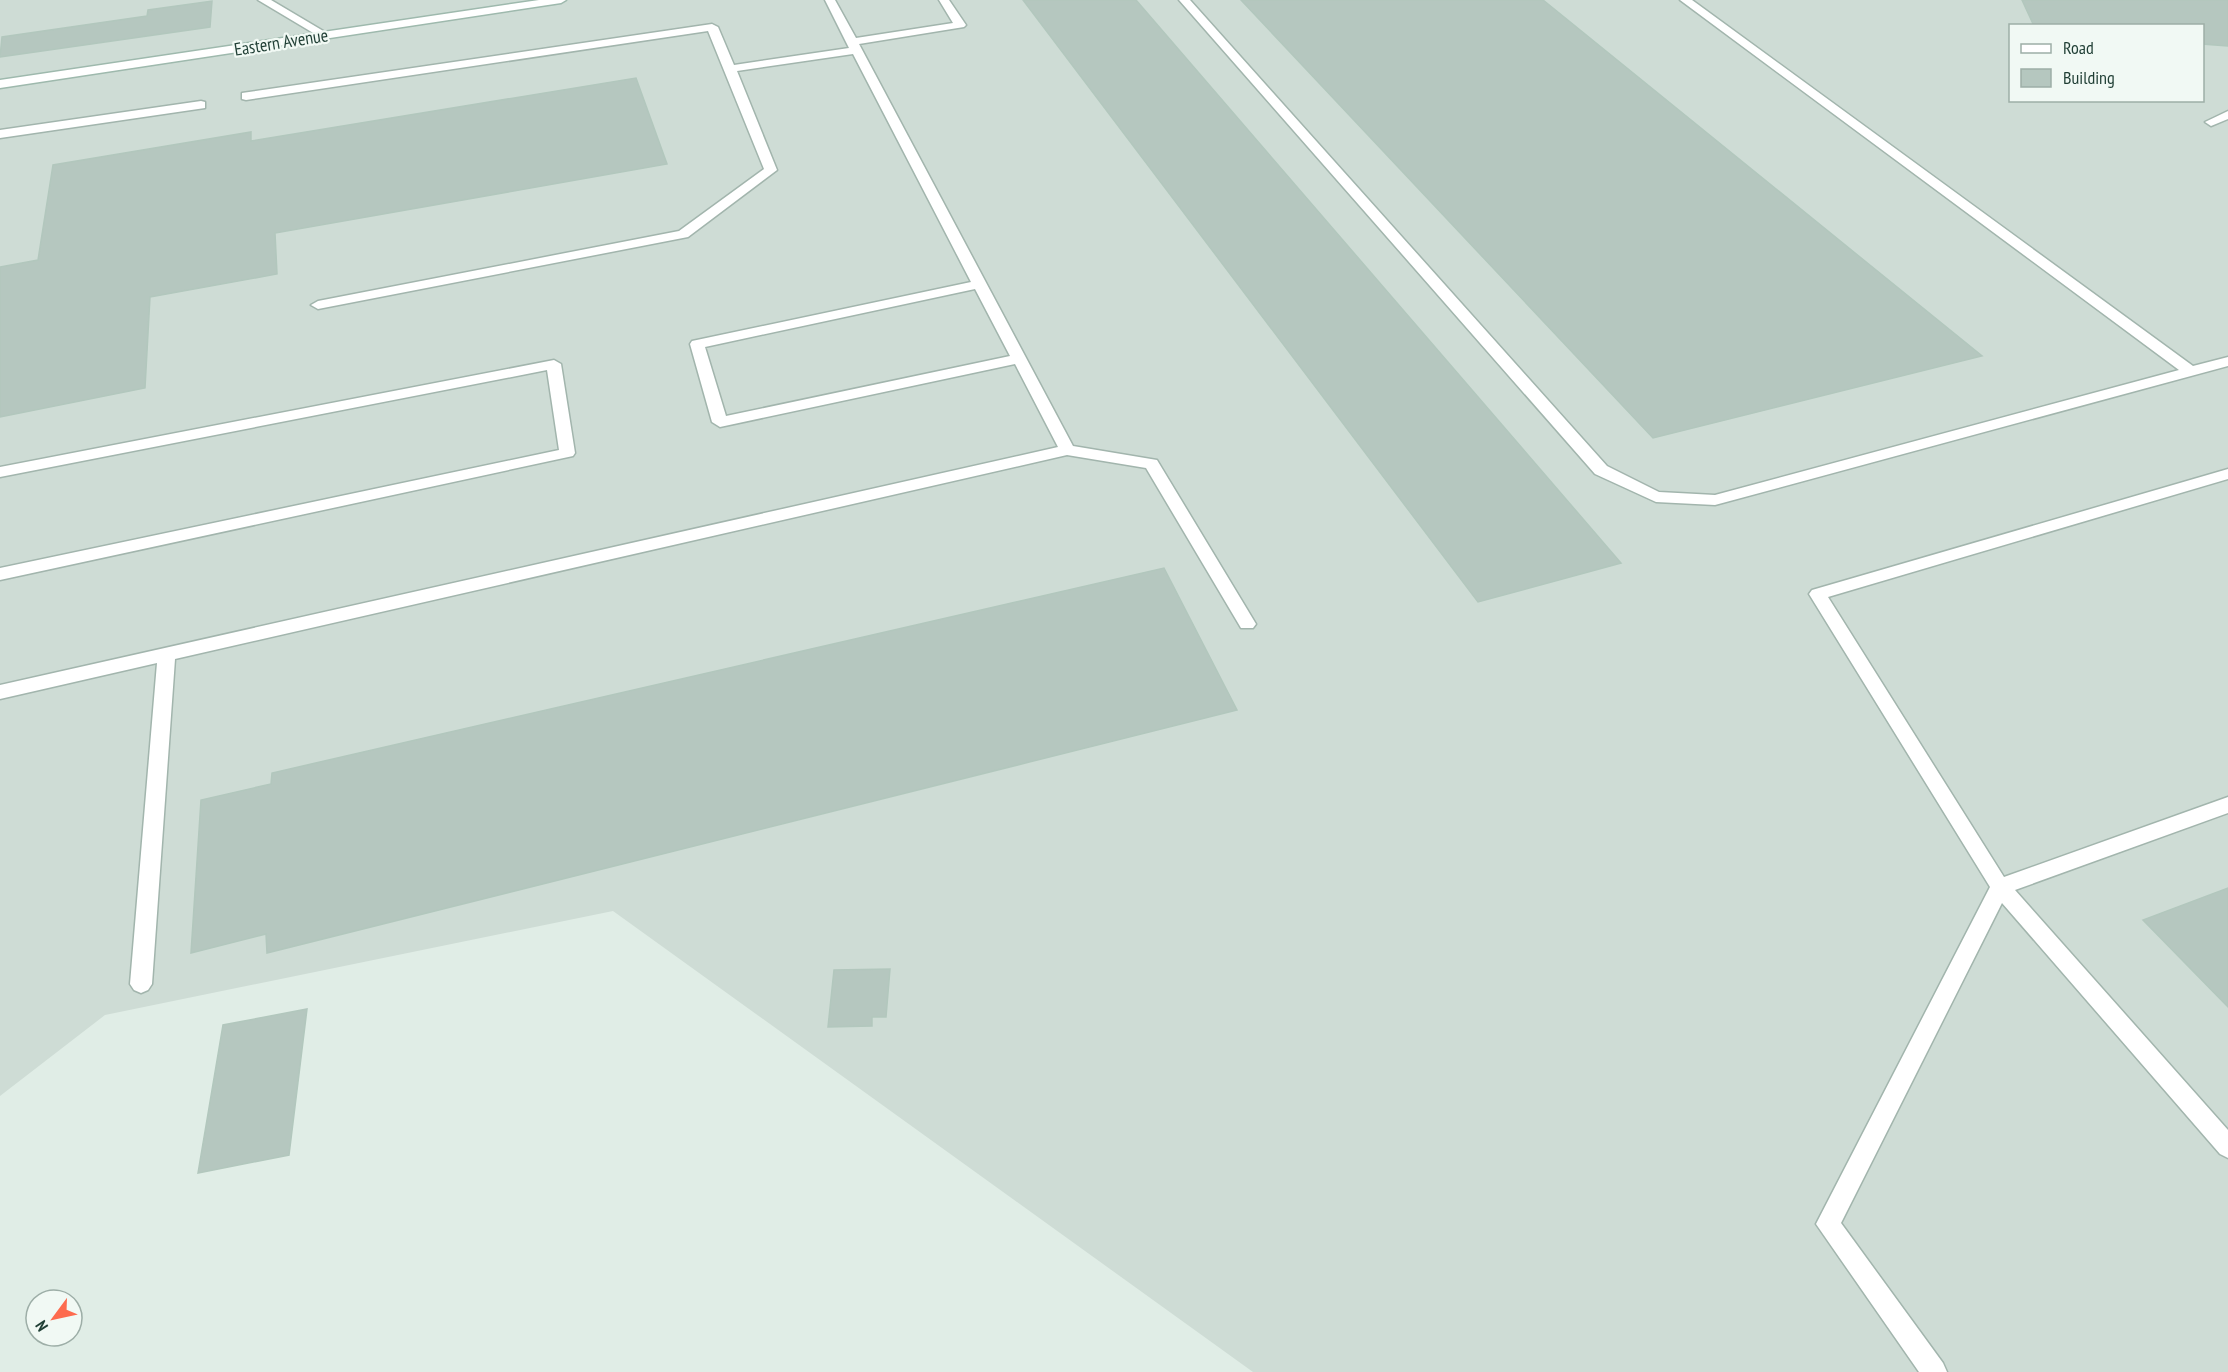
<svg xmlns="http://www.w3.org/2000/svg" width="2228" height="1372" viewBox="0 0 2228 1372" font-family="'PT Sans Narrow',sans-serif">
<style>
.built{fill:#cedcd5;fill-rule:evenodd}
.building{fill:#b5c7bf;stroke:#b2c7bd;stroke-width:1.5}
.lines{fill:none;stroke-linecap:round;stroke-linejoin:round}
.service-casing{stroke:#a2b5ad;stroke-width:3}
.secondary-casing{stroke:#9eb9ad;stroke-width:3}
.service{fill:#fff;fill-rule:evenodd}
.secondary{fill:#fff;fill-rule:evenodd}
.labels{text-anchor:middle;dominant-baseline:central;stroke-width:4.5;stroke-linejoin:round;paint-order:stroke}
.far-street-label{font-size:18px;fill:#1f3e34;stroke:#f1f9f4}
</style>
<rect width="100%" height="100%" fill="#e0ede6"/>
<!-- built -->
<path class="built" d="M0,0H2228V1372H1253L613,911L105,1015L0,1096ZM2010,26H2202V100H2010Z"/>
<!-- building -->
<path class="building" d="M1023,0H1136L1621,563L1478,602Z
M1241,0H1543L1982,356L1653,438Z
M2022,0H2228V46L2202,44V26H2034Z
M212,1L210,27L0,57L2,37L147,16L148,10Z
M636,78L667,164L275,233L277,274L150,297L145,388L0,417V267L38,260L53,165L251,132V141Z
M1164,568L1237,710L267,953L266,934L191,953L201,800L271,784L272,773Z
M2228,888V1007L2143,920Z
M890,969L886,1017H872V1026L828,1027L834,970Z
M307,1009L289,1155L198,1173L223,1025Z"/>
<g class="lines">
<!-- service casing -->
<g class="service-casing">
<path id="service" d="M258,0H271L330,35L324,38L320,37Z
M825,0H835L856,38L953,23L939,0H949L966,25L964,27L859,44L1073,446L1157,460L1256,624L1253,628H1241L1146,468L1067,455L175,659L152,984L148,990L141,993L134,990L130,984L157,663L0,699V685L1058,447L1015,364L720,427L712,422L690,344L692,341L971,282L853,54L737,71L777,170L688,237L318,309L311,305L318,301L679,231L764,169L708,31L246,100L242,99V93L712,24L718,27L734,65L849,48ZM975,289L1010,356L726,416L705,347Z
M1179,0H1190L1607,466L1659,492L1715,495L2179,370L1680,0H1692L2193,366L2228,357V366L1715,505L1656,502L1595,474Z
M201,101L205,102V108L0,138V130Z
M2228,111V119L2211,126L2205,122Z
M554,360L561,364L575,453L573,456L0,580V568L559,450L547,370L0,477V467Z
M2228,469V479L1828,597L2004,877L2228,797V813L2015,890L2228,1130V1158L2220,1154L2002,903L1841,1223L1943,1363L1947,1372H1919L1816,1224L1990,887L1809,594L1812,590Z"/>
</g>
<!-- secondary casing -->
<g class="secondary-casing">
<path id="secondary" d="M539,0H566L561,3L0,88V80Z"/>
</g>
<!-- service -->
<use href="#service" class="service"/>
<!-- secondary -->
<use href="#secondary" class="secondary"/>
</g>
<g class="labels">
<!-- far-street labels -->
<g class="far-street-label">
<text transform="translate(281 42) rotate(-9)">Eastern Avenue</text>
</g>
</g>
<!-- legend -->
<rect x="2009" y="24" width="195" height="78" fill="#f1f9f4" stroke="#9daea7" stroke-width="1.5"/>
<rect x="2021" y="44" width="30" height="9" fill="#ffffff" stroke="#9daea7" stroke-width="1.5"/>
<text x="2063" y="54" font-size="18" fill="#1f3e34">Road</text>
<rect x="2021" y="69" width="30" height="18" fill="#b5c7bf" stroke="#9daea7" stroke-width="1.5"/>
<text x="2063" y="84" font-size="18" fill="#1f3e34">Building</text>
<!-- north arrow -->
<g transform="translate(54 1318) rotate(237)"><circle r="28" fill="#f1f9f4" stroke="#9daea7" stroke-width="1.5"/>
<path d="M0-4.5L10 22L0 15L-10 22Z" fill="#fd6b4e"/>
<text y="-9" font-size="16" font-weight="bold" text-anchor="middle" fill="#1f3e34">N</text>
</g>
</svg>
